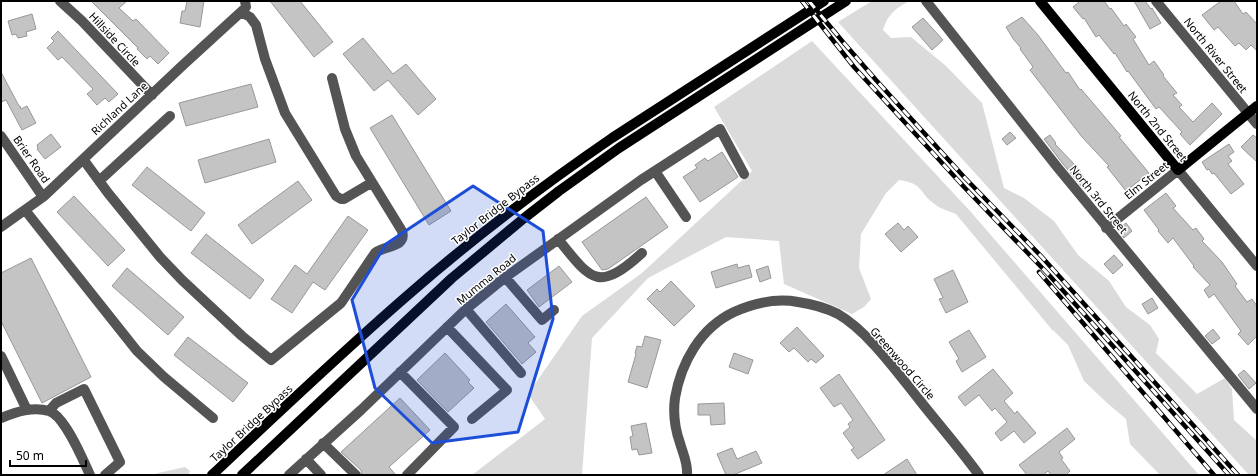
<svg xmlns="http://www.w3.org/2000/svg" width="1258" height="476" viewBox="0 0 1258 476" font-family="'Noto Sans',sans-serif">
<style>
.green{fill:#dbdbdb}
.building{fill:#c4c4c4;stroke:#989898}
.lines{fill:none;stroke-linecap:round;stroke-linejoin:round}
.minor{stroke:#545454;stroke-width:10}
.major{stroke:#000;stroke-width:10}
.rail-casing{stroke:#000;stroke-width:4.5}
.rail{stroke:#fff;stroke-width:3;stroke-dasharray:9;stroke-linecap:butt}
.marked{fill:#1d4ed8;fill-opacity:0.2;stroke:#1d4ed8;stroke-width:3;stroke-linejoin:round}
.labels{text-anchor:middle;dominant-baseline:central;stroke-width:3;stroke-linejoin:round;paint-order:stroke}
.street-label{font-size:11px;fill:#000;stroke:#fff}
</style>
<rect width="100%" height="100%" fill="#fff"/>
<!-- green -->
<path class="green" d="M872,1H909C895,9 888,14 883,30L891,38L911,37L946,66L982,103L1004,188L1024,198L1054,221L1078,255L1109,281L1126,307L1150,325L1159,339L1156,353L1197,394L1225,378L1232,389L1234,420L1257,441V475H1249L838,22Z
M812,41L970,211L1199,475H1160L1130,444L1126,419L1106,402L1084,381L1068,345L1053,330V331L956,214C949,211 941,209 936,205C918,193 924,183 899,180L886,193L861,234L859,268L871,299L864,307L852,314L784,284L779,241L726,237L648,278L592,338L582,475H472L545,419L528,394L582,316L642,273L752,171L714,107Z
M185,467L190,471L188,475H154L158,473Z"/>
<!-- building -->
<path class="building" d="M91,1H127L119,8L133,21L136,19L169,53L158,64L150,56L147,59L137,49L138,48Z
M187,1H204L200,27L180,23L182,11H185Z
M270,1H300L333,42L314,57Z
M1080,1H1104L1110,9L1111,8L1124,26L1126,24L1136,37L1133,39L1149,65L1154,61L1164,75L1163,76L1177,93L1173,95L1182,105L1179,107L1193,122L1212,103L1222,114L1190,145L1180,134L1182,132L1159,107L1156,109L1128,71L1127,72L1115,53L1114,54L1099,35L1096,37L1084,18L1083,19L1073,7Z
M1134,1H1145L1151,9L1152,8L1161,23L1150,29Z
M1221,1H1234L1243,14L1246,12L1257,24V51L1251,45L1246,50L1239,43L1235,46L1218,27L1214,30L1202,15Z
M32,14L36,29L26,32L27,36L18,38L16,34L12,35L8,21Z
M1022,17L1038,35L1066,73L1068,72L1080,90L1081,89L1121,136L1119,137L1149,173L1126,191L1107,167L1109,166L1082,137L1030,70L1033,67L1020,49L1021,48L1014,40L1006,27Z
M923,18L943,40L932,50L912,27Z
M58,31L118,94L109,102L105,98L97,105L87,94L93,89L62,57L58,60L47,48L54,41L51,38Z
M363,38L393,74L406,64L436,99L418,115L388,80L374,91L343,54Z
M1,72L19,106H20L21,109L27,106L36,123L22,130L6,100L1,102Z
M251,84L258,107L186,126L179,103Z
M392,115L451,211L429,225L370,128Z
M1010,132L1016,138L1007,145L1002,139Z
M51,134L61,147L45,159L37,149L38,148L37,145Z
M1050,135L1056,143L1055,144L1075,165L1089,184L1083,188L1063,164L1044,139Z
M1253,135L1257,138V162L1241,147Z
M269,139L276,162L205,183L198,160Z
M1229,144L1234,152L1228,156L1232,161L1228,164L1244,184L1231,194L1214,173L1212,174L1209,169L1207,170L1202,162Z
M722,152L738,177L700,202L683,177L697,168L695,165L705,158L708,161Z
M147,167L205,213L191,231L132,185Z
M298,181L312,200L252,244L238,225Z
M1166,193L1176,206L1173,208L1193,230L1196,228L1204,239L1202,241L1222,262L1237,284L1235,286L1247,302L1252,299L1257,306V336L1248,345L1238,334L1241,331L1214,294L1209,298L1204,290L1210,285L1193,267L1194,266L1173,238L1168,243L1158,231L1159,230L1144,210Z
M74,196L125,250L108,266L57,212Z
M646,197L668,227L608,269L602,270L582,242Z
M348,216L368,230L325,290L313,282L292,313L271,299L295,265L307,274Z
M898,223L904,230L908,226L918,237L901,252L885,234Z
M1126,223L1132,231L1124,238L1117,229Z
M206,234L264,280L250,299L191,253Z
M1114,255L1123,265L1113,274L1104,264Z
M31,258L91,377L42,403L1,321V273Z
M737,264L738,268L749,265L752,277L716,288L711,272Z
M559,266L572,282L539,307L527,290Z
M768,266L771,278L760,282L756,270Z
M127,268L184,317L168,335L112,286Z
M953,270L968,302L946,313L939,299L943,298L934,279Z
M671,281L695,306L674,326L647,299L657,289L660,292Z
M1152,298L1158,308L1148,314L1142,304Z
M506,304L535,337L528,343L536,352L522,364L486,322Z
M797,327L824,356L816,363L811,359L808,362L794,348L789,352L780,343Z
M1213,329L1220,338L1212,344L1205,336Z
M969,330L986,357L962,372L956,361L959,359L949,342Z
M645,336L661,340L647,388L628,382L636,354L635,353L637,346L642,347Z
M188,337L248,383L233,402L174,355Z
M445,353L470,380L468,382L474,388L448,412L417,380Z
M734,353L753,360L748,374L729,367Z
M993,369L1013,393L1004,401L1015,414L1017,411L1036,433L1024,443L1014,431L1001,441L995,433L1007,422L995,408L992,411L979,395L965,406L958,397Z
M1244,370L1256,383L1249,389L1238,375Z
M839,374L885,440L858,459L851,450L854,448L843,433L850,427L848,424L853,420L841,403L834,407L820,388Z
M400,398L430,430L389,467L396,475H362L361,470L341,452Z
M724,403L725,424L711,425L710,415H698V404Z
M646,423L652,453L639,455L637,449L632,450L630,437L633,436L631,426Z
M1067,428L1075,439L1059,452L1063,458L1061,459L1070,471L1066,475H1051L1048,471L1043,475H1027L1019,465Z
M732,448L737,459L756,451L762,463L733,475H726L717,454Z
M907,459L917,475H883Z"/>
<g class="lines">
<!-- minor -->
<path class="minor" d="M60,1L82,21L152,95
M926,1L1058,168L1257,409
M1156,1L1257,124
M241,12L250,17L256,25L265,59L285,113L336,196L341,199H344L371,183
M1,136L43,197
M83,159L108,193L160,257L182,280L242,336L271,360L341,303L375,253C385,245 407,248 402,231L356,156L345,129L332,78
M655,171L686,217
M99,181L170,116
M25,210L137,351L164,377L213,418
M1,227L43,197L183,65L241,12L246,7L245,1
M1106,228L1178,170L1257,266
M558,239C591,280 598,293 642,253
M505,277L542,320L554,310
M466,309L521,373
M447,327L507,390L472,419
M1,356L27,410
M400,372L454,427L407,475
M49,411L56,403L84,389L120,462L105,475
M1,418C16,412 33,406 49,411C65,416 83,460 90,475
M323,443L356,475
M306,459L321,475
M289,475L361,410L466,309L503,279L641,180L720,129L744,174
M687,475C688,463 683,454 680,443C675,429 673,413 675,398C681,363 700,328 734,312C754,303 776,298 798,302C812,304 826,308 838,314C868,331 899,375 921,402C940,426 961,450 979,475"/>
<!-- major -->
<path class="major" d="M1040,1L1178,170L1257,106
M212,475C277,414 341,353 408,295C473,238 542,186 612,138L824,1
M242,475L452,278L523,219L559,191L619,148L846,1"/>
<!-- rail casing -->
<g class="rail-casing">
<path id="rail" d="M802,1L854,67L965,188L1049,275L1229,475
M809,1L843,42L876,80L965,178L1041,256L1238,475
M1039,272L1214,475"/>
</g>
<!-- rail -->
<use href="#rail" class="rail"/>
</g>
<!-- marked area -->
<path class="marked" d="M473,186L543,231L553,319L518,432L432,443L375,388L352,300L386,244Z"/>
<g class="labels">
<!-- street labels -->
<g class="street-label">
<text transform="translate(115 39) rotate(47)">Hillside Circle</text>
<text transform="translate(1216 55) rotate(51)">North River Street</text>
<text transform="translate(119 108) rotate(-43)">Richland Lane</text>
<text transform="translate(1158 126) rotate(51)">North 2nd Street</text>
<text transform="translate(32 159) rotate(55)">Brier Road</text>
<text transform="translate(1146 180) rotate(-39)">Elm Street</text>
<text transform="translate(1099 199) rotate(51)">North 3rd Street</text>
<text transform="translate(495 209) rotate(-38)">Taylor Bridge Bypass</text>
<text transform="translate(486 279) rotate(-39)">Mumma Road</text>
<text transform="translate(903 363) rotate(49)">Greenwood Circle</text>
<text transform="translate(251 423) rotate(-43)">Taylor Bridge Bypass</text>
</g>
</g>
<!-- border -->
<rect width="1258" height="476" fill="none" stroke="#000000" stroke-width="4"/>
<!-- scale -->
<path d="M10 460v6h76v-6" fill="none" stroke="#000000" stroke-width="2"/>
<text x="16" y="460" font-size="12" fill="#000000" stroke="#ffffff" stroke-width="3" paint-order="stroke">50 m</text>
</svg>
